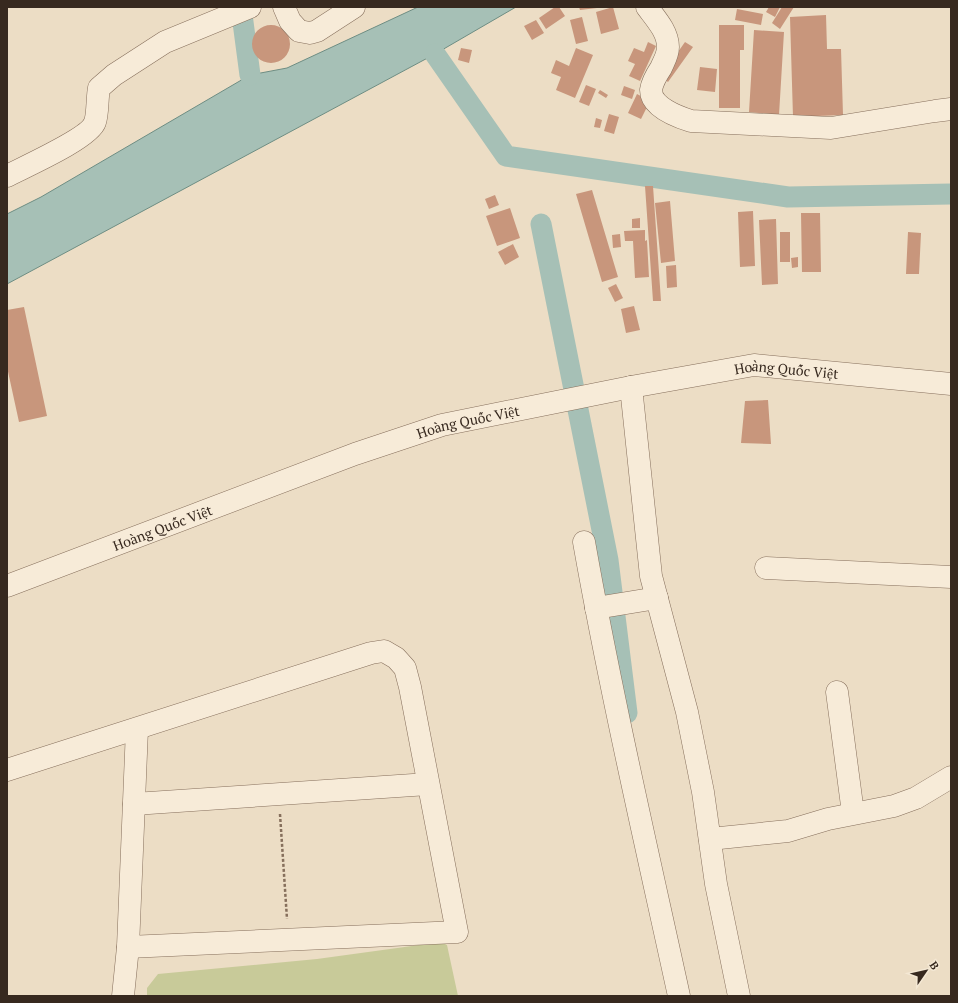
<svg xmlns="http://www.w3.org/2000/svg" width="958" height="1003" viewBox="0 0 958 1003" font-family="'PT Serif',serif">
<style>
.green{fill:#c8ca99}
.water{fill:#a6c0b6;stroke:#6e8d83}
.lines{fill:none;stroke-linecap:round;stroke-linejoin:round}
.canal{stroke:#a6c0b6;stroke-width:21}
.building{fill:#c8967c}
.minor-casing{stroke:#866f5c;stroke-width:23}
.path{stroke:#866f5c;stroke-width:2.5;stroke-dasharray:3 2;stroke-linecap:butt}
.minor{stroke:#f7ebd8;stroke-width:22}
.labels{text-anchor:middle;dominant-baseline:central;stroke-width:3;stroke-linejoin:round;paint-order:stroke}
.street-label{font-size:14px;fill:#37291f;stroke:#f4e8d4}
</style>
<rect width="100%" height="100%" fill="#ecddc5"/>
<!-- green -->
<path class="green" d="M441,942L447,945L458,996H147V988L158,974L317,959Z"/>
<!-- water -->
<path class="water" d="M418,7H516L435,54L7,284V214L41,197L250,75L287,68Z"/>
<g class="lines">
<!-- canal -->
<path class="canal" d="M241,7L250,75
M435,54L506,156L788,197L951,194
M541,224L608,560L627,713"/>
</g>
<!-- building -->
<path class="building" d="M555,7H559L565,16L546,29L539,18Z
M579,7H597V8L580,10Z
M613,7L619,29L601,34L596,12Z
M769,7H780L775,17L766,12Z
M782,7H794L780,29L772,23Z
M737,9L763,14L761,25L735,20Z
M826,15L827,49H841L843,115L793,117L790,17Z
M582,17L588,41L576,44L570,20Z
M536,20L544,33L532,40L524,26Z
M719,25H744V50H740V108H719Z
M252 44a19 19 0 1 1 38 0a19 19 0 1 1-38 0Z
M754,30L784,32L779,115L749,112Z
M648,42L656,46L640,81L629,76L635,64L628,61L634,48L644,52Z
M685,42L693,47L668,82L661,76Z
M461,48L472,50L469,63L458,60Z
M576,48L593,55L575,98L556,90L561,77L551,73L556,60L569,66Z
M700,67L717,69L715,92L697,90Z
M586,85L596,89L589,106L579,102Z
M624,86L635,90L632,99L621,95Z
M600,90L608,95L606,98L598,93Z
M637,94L650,101L641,119L628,113Z
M609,114L619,117L614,134L604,131Z
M596,118L602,120L600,128L594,127Z
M645,186H653L661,301H653Z
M592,190L618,277L602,282L576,194Z
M495,195L499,205L489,209L485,199Z
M670,201L675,261L661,263L655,203Z
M510,208L520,238L497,246L486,216Z
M753,211L755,266L740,267L738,212Z
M801,213H820L821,272H802Z
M640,218V228H632V219Z
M776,219L778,284L762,285L759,220Z
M645,230V241L647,240L649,277L635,278L633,241H625L624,231Z
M780,232H790V262H780Z
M908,232L921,233L919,274H906Z
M620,234L621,247L613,248L612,235Z
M513,244L519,257L505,265L498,252Z
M798,257V267L792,268L791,258Z
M676,265L677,287L667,288L666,266Z
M616,284L623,298L615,302L608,288Z
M634,306L640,330L626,333L621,309Z
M24,307L47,416L19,422L7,367V310Z
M768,400L771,444L741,443L745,401Z"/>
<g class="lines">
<!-- minor casing -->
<g class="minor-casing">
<g id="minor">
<path d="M284,7L290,21L299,31L310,33L317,31L354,7"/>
<path d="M647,7C656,19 668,32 668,47C668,55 664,61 661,68C657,74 652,83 651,90C651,107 678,117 691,121L831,128L935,111L951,109"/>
<path d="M7,176C24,167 90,138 95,122C98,114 97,98 99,88L114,75L165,42L250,7"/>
<path d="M631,387L651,576L687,712L703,792L716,884L739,996"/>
<path d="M584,542C611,694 646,845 679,996"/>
<path d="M766,568L951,577"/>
<path id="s1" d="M7,586L355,454L442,425L631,387L754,365L951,384"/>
<path d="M596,608L657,598"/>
<path d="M837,692L853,813"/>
<path d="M7,770L371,653L384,651L396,658L405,668L410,687L457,932L128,947"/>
<path d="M134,804L428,784"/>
<path d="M710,839L788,831L828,819L894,806L916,798L951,777"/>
<path d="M123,996L128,947L137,729"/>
</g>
</g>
<!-- path -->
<path class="path" d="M280,814L287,919"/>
<!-- minor -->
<use href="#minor" class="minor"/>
</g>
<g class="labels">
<!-- street labels -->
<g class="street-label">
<text stroke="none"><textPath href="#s1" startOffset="814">Hoàng Quốc Việt</textPath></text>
<text stroke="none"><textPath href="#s1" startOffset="490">Hoàng Quốc Việt</textPath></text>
<text stroke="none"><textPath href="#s1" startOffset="166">Hoàng Quốc Việt</textPath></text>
</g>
</g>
<!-- border -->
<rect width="958" height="1003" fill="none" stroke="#37291f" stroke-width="16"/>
<!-- north arrow -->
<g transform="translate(926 971) rotate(56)" stroke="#f4e8d4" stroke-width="3" paint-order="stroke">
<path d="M0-3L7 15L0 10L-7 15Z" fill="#37291f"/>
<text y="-6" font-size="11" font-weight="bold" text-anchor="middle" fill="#37291f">B</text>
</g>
</svg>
